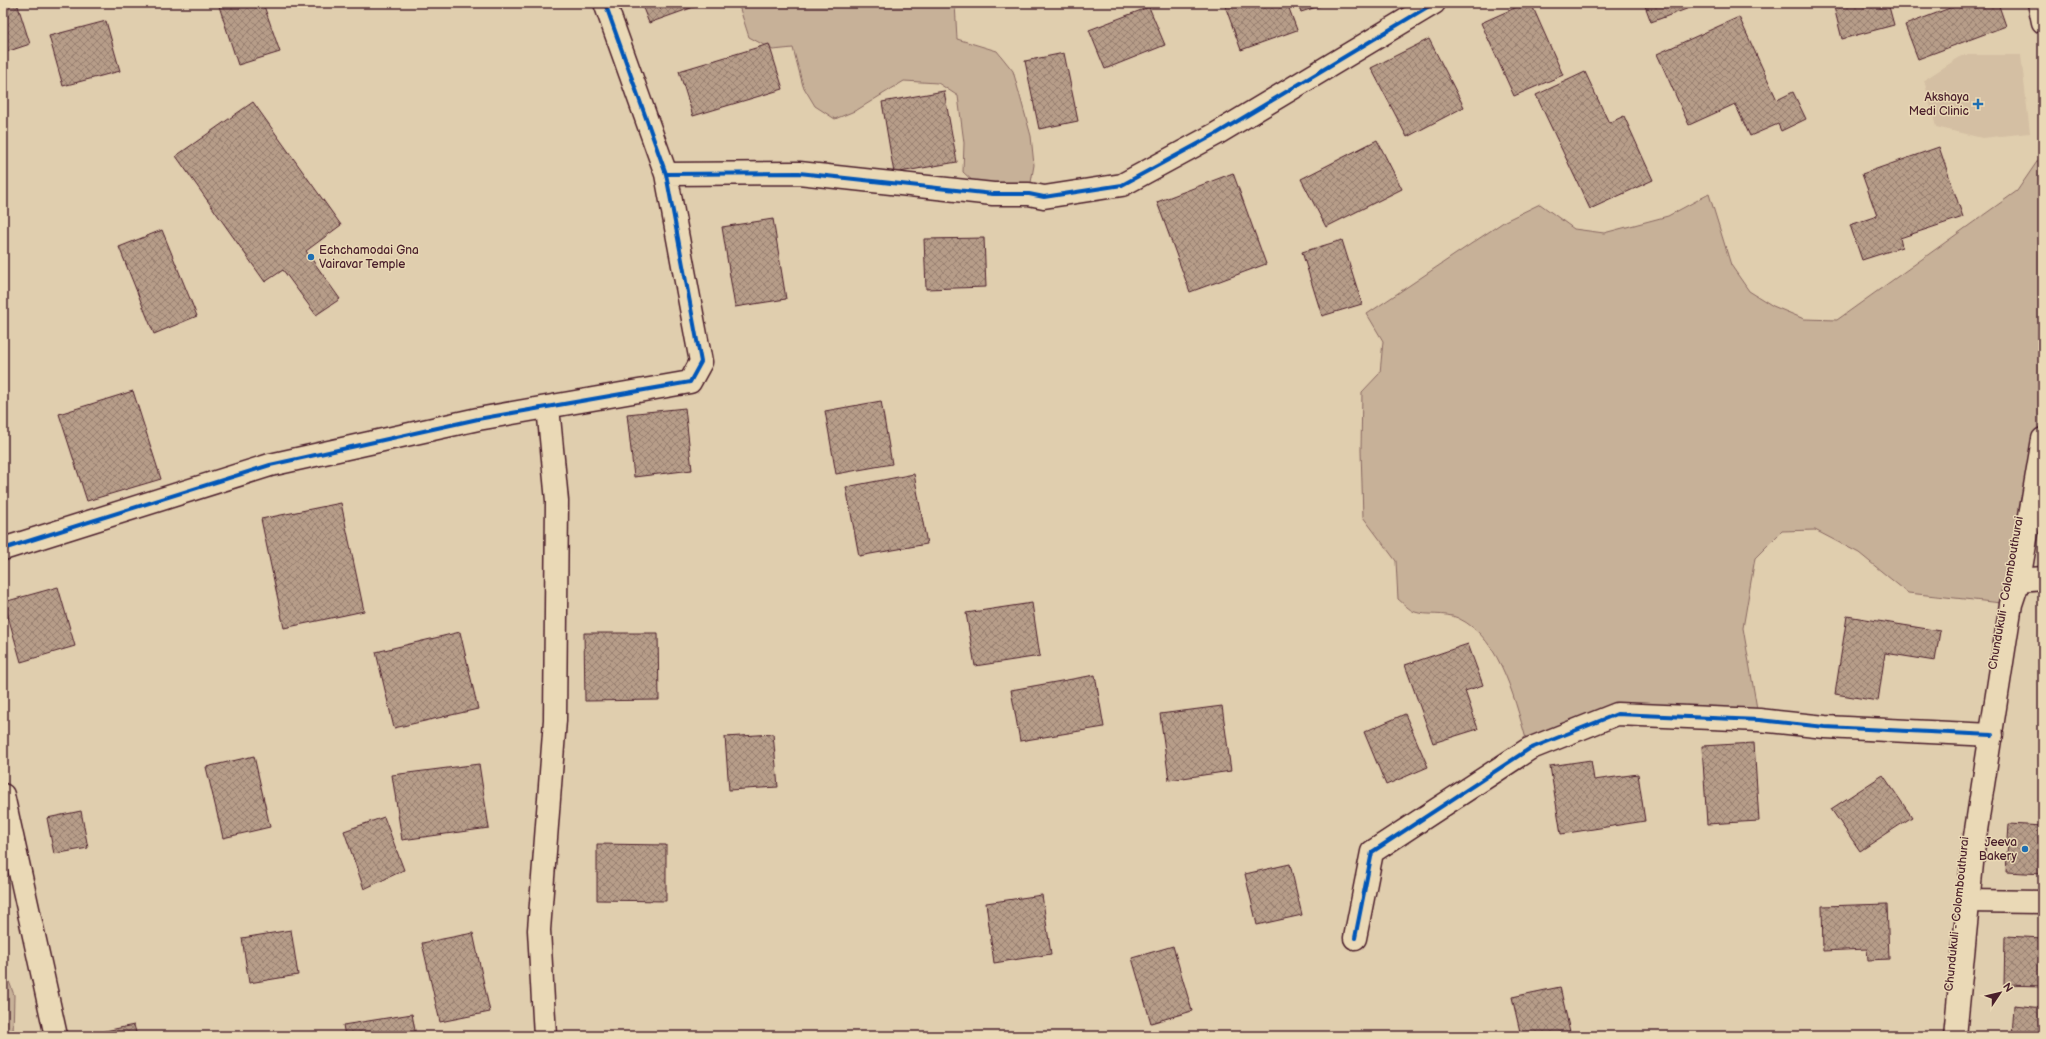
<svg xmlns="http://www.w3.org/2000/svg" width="2046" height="1039" viewBox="0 0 2046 1039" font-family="'Balsamiq Sans',sans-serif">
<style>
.built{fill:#d4bfa3}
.grass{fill:#c7b198;stroke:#886862}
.building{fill:url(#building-cross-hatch);stroke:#4a1f2b}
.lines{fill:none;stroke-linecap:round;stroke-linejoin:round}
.street-casing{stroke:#4a1f2b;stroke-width:25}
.secondary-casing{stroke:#4a1f2b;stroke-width:25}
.street{stroke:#ead9b6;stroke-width:22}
.secondary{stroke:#ead9b6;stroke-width:22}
.cycleway-casing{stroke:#ead9b6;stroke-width:6}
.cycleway{stroke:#0057b8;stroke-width:4}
.poi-dot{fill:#1f6fb2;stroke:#ead9b6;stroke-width:1.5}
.labels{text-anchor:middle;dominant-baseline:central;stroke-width:3;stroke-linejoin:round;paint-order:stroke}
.poi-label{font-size:12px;fill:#4a1f2b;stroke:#ead9b6;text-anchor:end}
.street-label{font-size:12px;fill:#4a1f2b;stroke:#ead9b6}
</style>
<defs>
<pattern id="building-cross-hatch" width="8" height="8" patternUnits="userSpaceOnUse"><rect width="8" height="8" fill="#b79d89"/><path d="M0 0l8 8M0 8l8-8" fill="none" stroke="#977f70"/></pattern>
</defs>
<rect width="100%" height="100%" fill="#e0ceae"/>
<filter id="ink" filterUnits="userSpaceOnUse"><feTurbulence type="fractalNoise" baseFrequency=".025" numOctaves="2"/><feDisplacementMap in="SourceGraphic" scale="8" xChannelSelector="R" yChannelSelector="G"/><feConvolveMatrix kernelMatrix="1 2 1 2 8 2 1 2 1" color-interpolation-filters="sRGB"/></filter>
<g filter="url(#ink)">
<!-- built -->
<path class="built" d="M1963,55H2021L2030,133L1982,138L1936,127L1924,80Z"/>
<!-- grass -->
<path class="grass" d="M738,3H955L957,39L997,51L1013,71L1031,136L1034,165L1029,194L976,184L963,172L964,143L958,96L938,83L904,81L857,110L835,119L815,106L803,86L793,48L773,50L749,37Z
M2043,153V439L2011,604L1908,593L1859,553L1815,530L1782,531L1755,558L1743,628L1759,720L1617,714L1529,749C1516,706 1503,639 1458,618C1445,612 1426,616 1415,612C1409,610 1403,603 1398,599L1396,561L1363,517L1361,450L1362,392L1380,373L1383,341L1367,314L1505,221L1540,204L1574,229L1604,233L1668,216L1709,194L1731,265L1749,291L1773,306L1804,319L1837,320L2017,191Z
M3,965L14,995L13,1036H3Z"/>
<!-- building -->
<path class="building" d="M3,3H17L30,44L3,53Z
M218,3H263L280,52L238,65Z
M641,3H705L649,23Z
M1224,3H1287L1297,30L1241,50Z
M1298,3H1329L1301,12Z
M1526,3H1531L1563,75L1514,96L1481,23Z
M1644,3H1703L1651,22Z
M1833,3H1888L1894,25L1842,39Z
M1963,3H1998L2006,26L1918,59L1905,25Z
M1149,7L1165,45L1105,69L1089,30Z
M1739,17L1777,100L1793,92L1806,119L1781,131L1778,124L1750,136L1735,104L1689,125L1657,54Z
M106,21L120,71L63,86L49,36Z
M1429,39L1464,107L1407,137L1371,68Z
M769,44L783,89L693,116L679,71Z
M1064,53L1078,121L1039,129L1025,61Z
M1585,72L1609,123L1624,116L1653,180L1590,209L1536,95Z
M944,91L957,162L894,173L882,102Z
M253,102L341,225L306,251L340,299L316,315L283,270L265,282L176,156Z
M1377,140L1402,189L1326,227L1301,179Z
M1939,147L1963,217L1900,238L1902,247L1862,260L1850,225L1877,216L1862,174Z
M1233,173L1266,264L1190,292L1157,202Z
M773,219L786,299L735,307L722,227Z
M162,230L197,316L154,334L119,247Z
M984,238L986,287L926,289L924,239Z
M1342,240L1362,304L1322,316L1302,252Z
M133,391L161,479L87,501L59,414Z
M881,401L892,464L836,474L825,411Z
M685,408L692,470L634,477L627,414Z
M914,474L927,544L859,556L846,487Z
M341,503L364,611L284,628L261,519Z
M58,587L75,646L21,662L4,602Z
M1032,603L1040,656L975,666L966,613Z
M1847,616L1940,631L1935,661L1885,653L1878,701L1835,694Z
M460,632L478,709L394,728L376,652Z
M584,633H658L659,700L585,701Z
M1468,644L1483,685L1465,691L1478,729L1433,743L1405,665Z
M1095,675L1104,727L1020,741L1011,690Z
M1222,706L1231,771L1169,780L1160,714Z
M1405,714L1428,767L1386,785L1364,732Z
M773,734L778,787L729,790L725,737Z
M1754,743L1759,821L1707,824L1702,746Z
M254,756L270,827L223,838L206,767Z
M1591,760L1594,780L1638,774L1645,821L1561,834L1550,766Z
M479,764L489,828L402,840L392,775Z
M1883,775L1912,817L1860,851L1831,809Z
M81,811L88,848L54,854L47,818Z
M384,817L404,870L364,889L344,831Z
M2009,824L2043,826V874L2006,872Z
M597,844L666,845V901L597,900Z
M1290,864L1302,915L1257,925L1245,874Z
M1042,895L1051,954L994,963L986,903Z
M1887,904L1889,959L1868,960L1867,949L1823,951L1822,906Z
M291,930L298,975L249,983L242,938Z
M473,933L490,1012L440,1022L422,943Z
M2005,936L2043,938V986L2004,985Z
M1173,946L1192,1011L1151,1023L1132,958Z
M1560,987L1571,1036H1521L1512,997Z
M2014,1005L2043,1008V1036H2012Z
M412,1014L416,1036H345L343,1025Z
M134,1025L137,1036H86V1035Z"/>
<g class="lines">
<!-- street casing -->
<g class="street-casing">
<path id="street" d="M605,3L666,174L799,173L993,194H1029L1044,197L1122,185L1216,134L1434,3
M3,549L270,465L478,419L690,382L701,362L666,174
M2019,580L2043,578
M3,795L56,1036
M1968,901L2043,902
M1355,938L1372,852L1529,749L1617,714L1759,720L1825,727L1992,735
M545,1036L539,930L555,720L557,501L548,407"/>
</g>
<!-- secondary casing -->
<g class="secondary-casing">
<path id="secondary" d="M2039,3L2043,22
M1955,1036L1974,843L2011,604L2019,580L2043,439"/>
</g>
<!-- street -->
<use href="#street" class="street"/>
<!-- secondary -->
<use href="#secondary" class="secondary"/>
<!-- cycleway casing -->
<g class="cycleway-casing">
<path id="cycleway" d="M605,3L666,174L799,173L993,194H1029L1044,197L1122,185L1216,134L1434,3
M3,549L270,465L478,419L690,382L701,362L666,174
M1355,938L1372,852L1529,749L1617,714L1759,720L1825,727L1992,735"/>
</g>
<!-- cycleway -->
<use href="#cycleway" class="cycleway"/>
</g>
</g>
<!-- markers -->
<g class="poi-dot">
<path d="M1976 98h4v4h4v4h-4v4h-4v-4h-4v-4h4z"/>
<circle cx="311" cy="257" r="4"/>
<circle cx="2025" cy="849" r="4"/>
</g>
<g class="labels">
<!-- poi labels -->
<g class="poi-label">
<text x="1969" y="97">Akshaya<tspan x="1969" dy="14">Medi Clinic</tspan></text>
<text x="319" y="250" text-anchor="start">Echchamodai Gna<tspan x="319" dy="14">Vairavar Temple</tspan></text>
<text x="2017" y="842">Jeeva<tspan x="2017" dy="14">Bakery</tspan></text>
</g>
<!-- street labels -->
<g class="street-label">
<text transform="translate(2006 593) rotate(-80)">Chundukuli - Colombouthurai</text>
<text transform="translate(1957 914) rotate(-84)">Chundukuli - Colombouthurai</text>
</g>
</g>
<!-- margin -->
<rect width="2046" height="1039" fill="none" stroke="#ead9b6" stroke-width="16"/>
<rect x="8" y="8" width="2030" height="1023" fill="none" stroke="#4a1f2b" stroke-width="1.5" filter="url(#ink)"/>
<!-- north arrow -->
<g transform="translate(2000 993) rotate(55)" stroke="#ead9b6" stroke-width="3" paint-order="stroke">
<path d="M0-3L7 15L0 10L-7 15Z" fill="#4a1f2b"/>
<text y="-6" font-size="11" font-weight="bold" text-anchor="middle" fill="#4a1f2b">N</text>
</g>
</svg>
